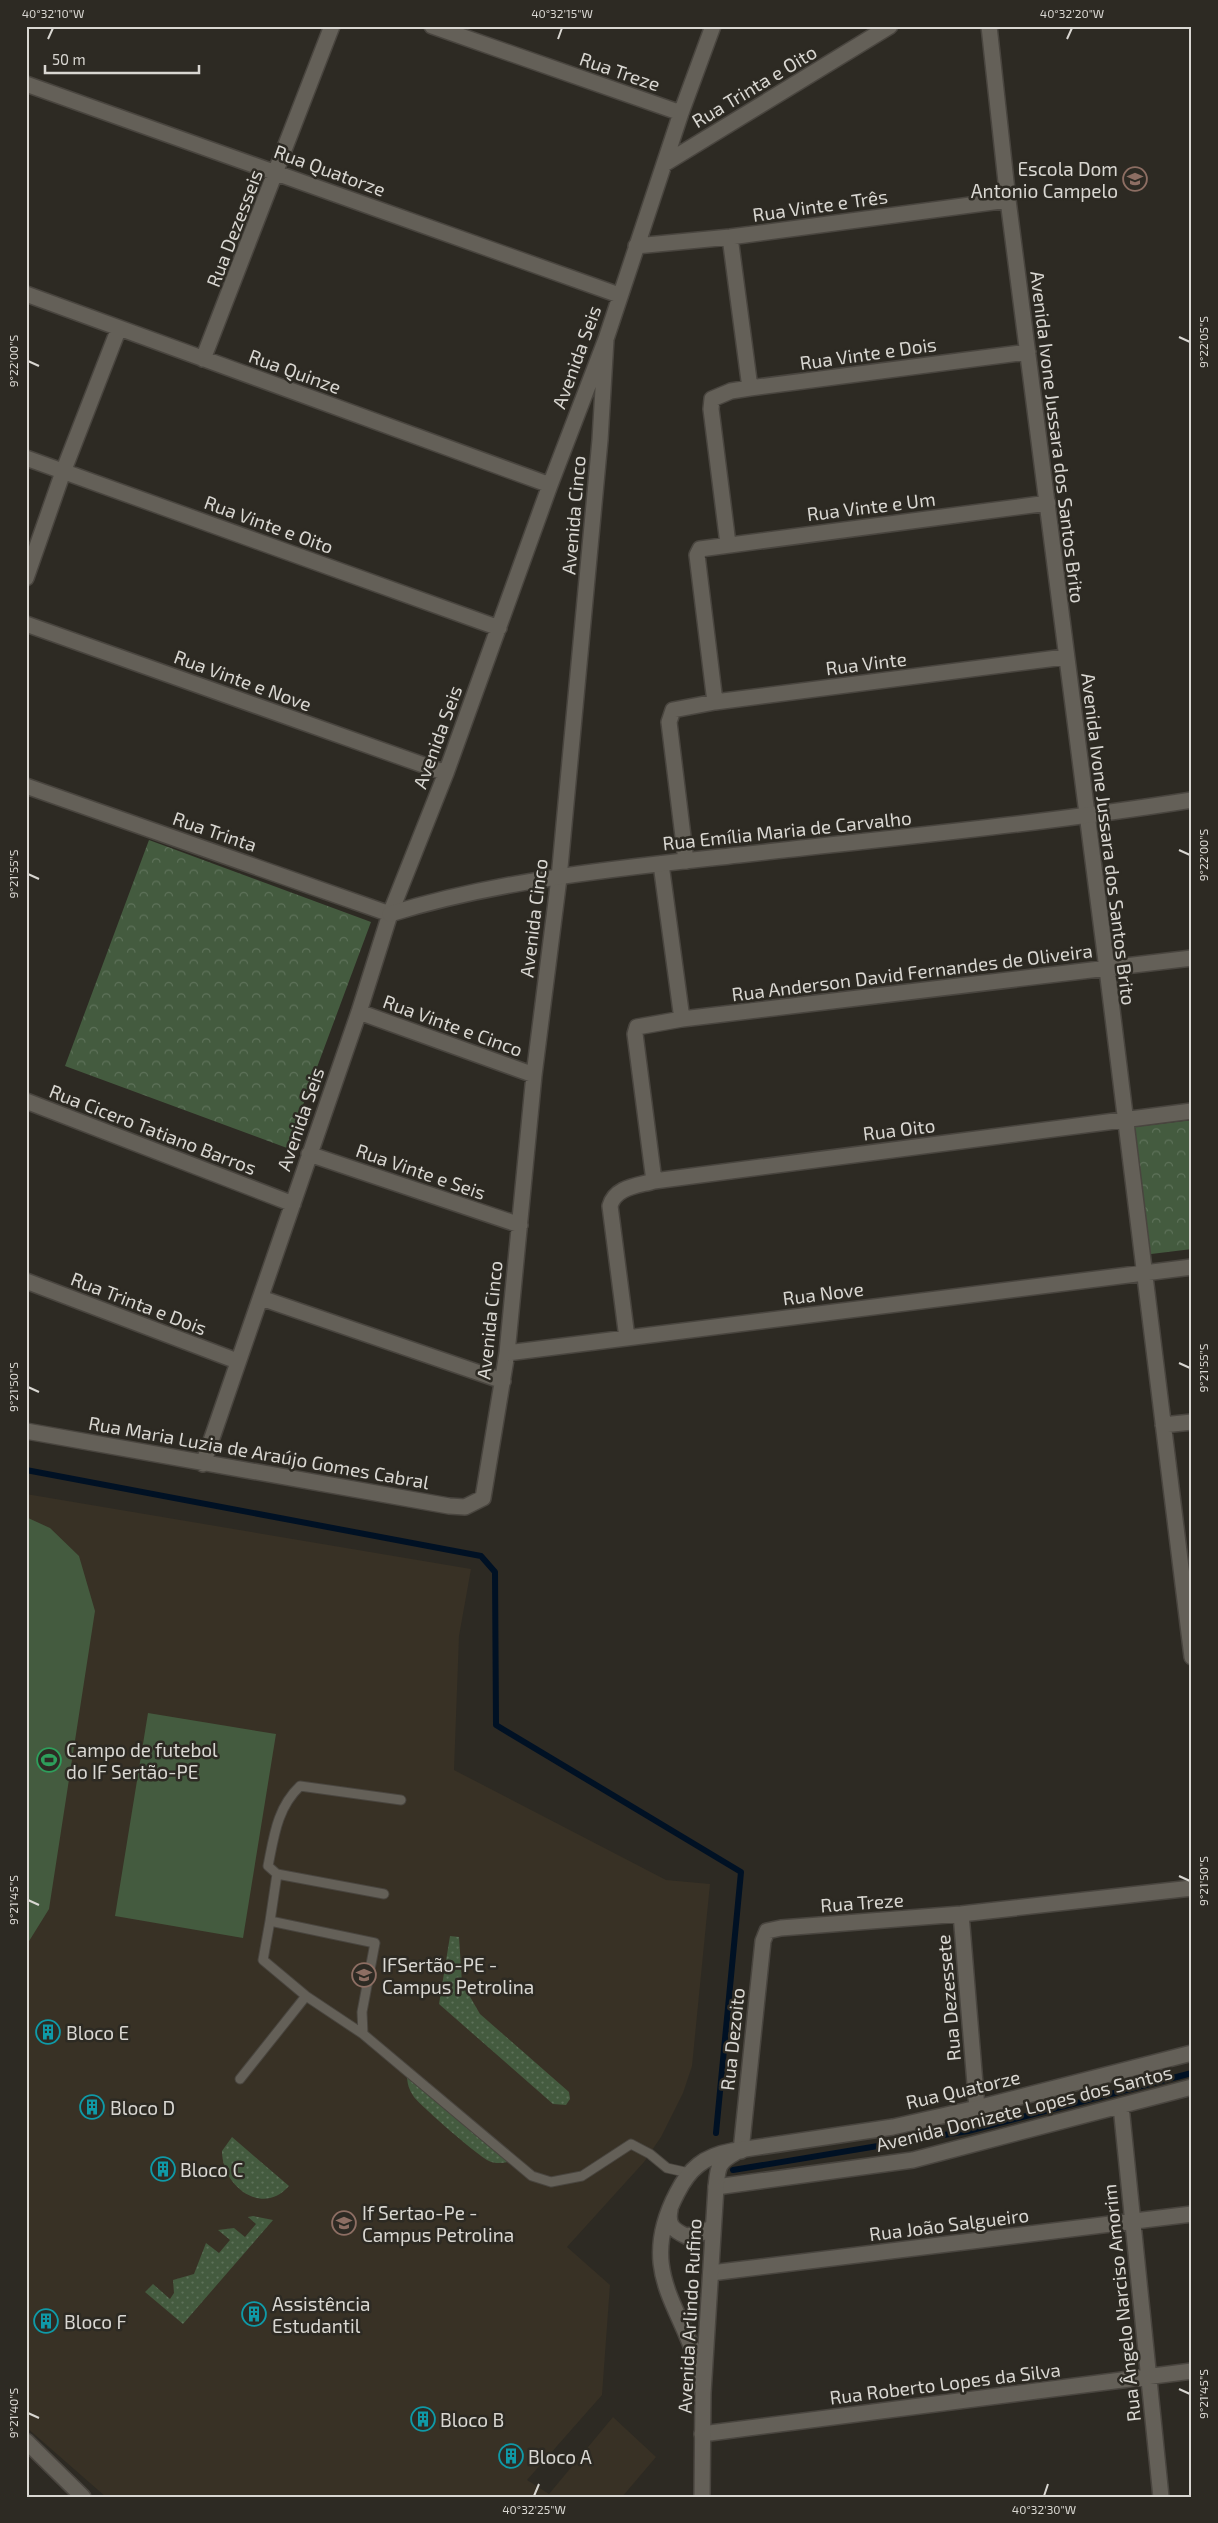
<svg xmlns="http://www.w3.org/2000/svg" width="1218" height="2523" viewBox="0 0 1218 2523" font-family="'Exo 2',sans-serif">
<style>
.built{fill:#383125}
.grass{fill:url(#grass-dots)}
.park{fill:url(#park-crowns)}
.pitch{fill:#445b3f}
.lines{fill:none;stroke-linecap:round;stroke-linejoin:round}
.stream{stroke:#001124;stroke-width:6}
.lane-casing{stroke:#49453f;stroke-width:11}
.street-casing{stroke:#49453f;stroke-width:18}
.secondary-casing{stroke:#49453f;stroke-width:18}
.lane{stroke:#646058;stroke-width:9}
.street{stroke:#646058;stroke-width:15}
.secondary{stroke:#646058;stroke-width:15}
.ticks{fill:none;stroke:#d9d7d2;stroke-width:2}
.labels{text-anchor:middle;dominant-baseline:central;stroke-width:5;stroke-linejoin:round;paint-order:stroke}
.street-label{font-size:19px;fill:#d9d7d2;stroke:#2d2a23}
.poi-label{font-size:19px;fill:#d9d7d2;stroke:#2d2a23;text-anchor:start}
.neatline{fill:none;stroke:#d9d7d2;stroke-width:2}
.ticks-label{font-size:12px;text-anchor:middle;fill:#d9d7d2}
</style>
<defs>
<pattern id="grass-dots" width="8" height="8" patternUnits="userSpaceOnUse" patternTransform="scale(1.25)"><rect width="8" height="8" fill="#445b3f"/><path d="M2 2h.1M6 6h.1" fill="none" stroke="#5e725a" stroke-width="1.8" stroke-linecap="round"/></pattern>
<pattern id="park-crowns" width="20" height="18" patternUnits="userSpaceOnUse" patternTransform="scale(1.25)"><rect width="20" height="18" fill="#445b3f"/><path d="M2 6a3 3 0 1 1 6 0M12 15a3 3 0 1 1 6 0" fill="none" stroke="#5e725a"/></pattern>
</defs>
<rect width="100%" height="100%" fill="#2d2a23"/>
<!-- built -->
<path class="built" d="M26,1494L471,1569L459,1636L454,1770L666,1880L710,1884L692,2066L683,2093L661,2137L644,2162L567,2247L610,2285L602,2395L527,2480L549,2494L613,2417L656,2457L622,2497H106L26,2427Z"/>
<!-- grass -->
<path class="grass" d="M450,1936L459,1937L462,1983L480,2014L569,2092L570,2099L566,2105L553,2104L439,2004Z
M407,2075L508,2162C502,2163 495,2164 489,2161C477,2155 423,2108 414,2097C409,2090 407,2083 407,2075Z
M232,2137L289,2186C262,2217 222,2186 222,2151Z
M253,2216L273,2220L183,2324L145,2292L153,2284L170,2299L174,2293L173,2280L194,2274L206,2243L219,2253L230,2240L218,2230L234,2228L245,2237L256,2224L248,2217Z"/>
<!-- park -->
<path class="park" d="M149,840L371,922L287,1148L65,1066Z
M1192,1120V1249L1143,1255L1126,1128Z"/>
<!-- pitch -->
<path class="pitch" d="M26,1517L50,1528L79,1556L95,1611L49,1909L26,1946Z
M148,1713L276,1734L243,1938L115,1916Z"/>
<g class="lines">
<!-- stream -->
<path class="stream" d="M26,1470L481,1556L495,1572L496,1725L741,1872L716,2133
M733,2170L968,2131L1192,2073"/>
<!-- lane casing -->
<g class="lane-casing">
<path id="lane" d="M277,1874L268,1866C274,1836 277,1808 300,1786L401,1800
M270,1921L277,1874L384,1894
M363,2034L362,2012L375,1943L270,1921L263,1960L306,1996L363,2034L532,2176L551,2182L582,2176L631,2144L650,2154L667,2168L689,2173
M240,2079L306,1996"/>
</g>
<!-- street casing -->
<g class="street-casing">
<path id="street" d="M432,26L681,113
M989,26L1008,200L1107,969L1192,1657
M26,84L619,295
M664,164L890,26
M730,237L750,388
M636,246L730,237L1008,200
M26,294L550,485
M203,359L332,26
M26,458L499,628
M728,544L711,409L712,399L731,391L750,388L1028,352
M26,578L63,472L119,328
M26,624L446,773
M715,702L697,555L700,549L1048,503
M26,786L390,914
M686,861L669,722L673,710L715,702L1065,657
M661,864L682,1019
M359,1012L534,1075
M26,1101L293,1204
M309,1154L520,1225
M654,1181L635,1034L637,1027L682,1019L1192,958
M26,1281L237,1361
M261,1298L503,1381
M627,1338L610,1206C615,1187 637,1186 654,1181L1192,1111
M507,1353L1192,1267
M1163,1425L1192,1422
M26,1431L449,1506L465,1507L483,1498L507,1353L534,1075L559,878L600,440L606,339
M203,1464L359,1012L390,914L446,773L550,485L606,339L681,113L713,26
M961,1914L977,2108
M1121,2106L1161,2497
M741,2151L763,1941L767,1931L781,1928L961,1914L1192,1888
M716,2187L913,2160L1192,2087
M711,2273L1192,2214
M702,2434L1192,2371
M26,2441L83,2497"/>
</g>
<!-- secondary casing -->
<g class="secondary-casing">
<path id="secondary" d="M390,914C502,879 622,868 739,855C890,838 1041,824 1192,800
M670,2210C667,2225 673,2230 686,2236L706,2232L713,2226
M703,2393C695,2314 631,2281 677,2193C689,2169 704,2156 732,2151L893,2127L977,2108L1192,2053
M702,2497L703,2393L716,2187C718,2168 717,2163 735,2153"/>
</g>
<!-- lane -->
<use href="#lane" class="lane"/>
<!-- street -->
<use href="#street" class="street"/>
<!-- secondary -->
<use href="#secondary" class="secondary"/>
</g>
<!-- ticks -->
<path class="ticks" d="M48,39L53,28M558,39L562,28M1067,39L1072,28M1179,337L1190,342M28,361L39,366M1179,850L1190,855M28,874L39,879M1179,1363L1190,1368M28,1387L39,1392M1179,1876L1190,1881M28,1900L39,1905M1179,2389L1190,2394M28,2413L39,2418M534,2496L539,2484M1044,2496L1048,2484"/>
<!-- icons -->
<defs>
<g id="school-ring" transform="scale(1.25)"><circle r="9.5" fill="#2d2a23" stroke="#8d6e63" stroke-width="1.5"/><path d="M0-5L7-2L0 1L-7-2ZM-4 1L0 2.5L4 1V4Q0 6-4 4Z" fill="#8d6e63"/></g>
<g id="stadium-ring" transform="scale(1.25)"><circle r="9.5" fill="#2d2a23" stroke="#2e9e5b" stroke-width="1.5"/><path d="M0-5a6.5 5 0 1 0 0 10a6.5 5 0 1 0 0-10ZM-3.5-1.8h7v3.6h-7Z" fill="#2e9e5b"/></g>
<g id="university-ring" transform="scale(1.25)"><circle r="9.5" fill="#2d2a23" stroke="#8d6e63" stroke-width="1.5"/><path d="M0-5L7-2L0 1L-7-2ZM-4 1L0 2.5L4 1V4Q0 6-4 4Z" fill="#8d6e63"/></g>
<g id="building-ring" transform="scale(1.25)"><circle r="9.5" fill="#2d2a23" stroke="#0f9aa8" stroke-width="1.5"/><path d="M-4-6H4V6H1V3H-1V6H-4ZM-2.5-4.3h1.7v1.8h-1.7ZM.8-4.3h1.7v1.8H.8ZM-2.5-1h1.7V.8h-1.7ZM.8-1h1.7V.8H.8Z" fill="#0f9aa8"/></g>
</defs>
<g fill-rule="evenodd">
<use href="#school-ring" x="1135" y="179"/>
<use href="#stadium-ring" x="49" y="1760"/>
<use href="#university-ring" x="364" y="1975"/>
<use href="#building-ring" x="48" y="2032"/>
<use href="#building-ring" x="92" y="2107"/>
<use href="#building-ring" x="163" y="2169"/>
<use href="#school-ring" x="344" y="2223"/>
<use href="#building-ring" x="254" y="2314"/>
<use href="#building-ring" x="46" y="2321"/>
<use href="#building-ring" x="423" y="2419"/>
<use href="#building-ring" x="511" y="2456"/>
</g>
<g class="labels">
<!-- street labels -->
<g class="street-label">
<text transform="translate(620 71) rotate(19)">Rua Treze</text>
<text transform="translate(754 86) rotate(-31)">Rua Trinta e Oito</text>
<text transform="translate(330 170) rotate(20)">Rua Quatorze</text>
<text transform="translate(820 205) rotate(-8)">Rua Vinte e Três</text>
<text transform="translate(234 228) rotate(-69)">Rua Dezesseis</text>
<text transform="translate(868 353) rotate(-8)">Rua Vinte e Dois</text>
<text transform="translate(576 357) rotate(-70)">Avenida Seis</text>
<text transform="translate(295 371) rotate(20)">Rua Quinze</text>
<text transform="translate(1058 437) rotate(83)">Avenida Ivone Jussara dos Santos Brito</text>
<text transform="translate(871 506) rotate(-7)">Rua Vinte e Um</text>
<text transform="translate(573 515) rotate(-85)">Avenida Cinco</text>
<text transform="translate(269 524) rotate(20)">Rua Vinte e Oito</text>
<text transform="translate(866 663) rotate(-7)">Rua Vinte</text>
<text transform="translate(243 680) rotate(20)">Rua Vinte e Nove</text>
<text transform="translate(437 737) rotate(-70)">Avenida Seis</text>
<text transform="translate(787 830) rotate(-6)">Rua Emília Maria de Carvalho</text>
<text transform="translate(215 831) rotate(19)">Rua Trinta</text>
<text transform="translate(1109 839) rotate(83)">Avenida Ivone Jussara dos Santos Brito</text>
<text transform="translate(533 918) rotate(-83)">Avenida Cinco</text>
<text transform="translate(912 972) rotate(-7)">Rua Anderson David Fernandes de Oliveira</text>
<text transform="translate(453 1025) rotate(20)">Rua Vinte e Cinco</text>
<text transform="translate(300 1119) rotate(-71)">Avenida Seis</text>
<text transform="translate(153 1129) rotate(21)">Rua Cicero Tatiano Barros</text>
<text transform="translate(899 1129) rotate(-7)">Rua Oito</text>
<text transform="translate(421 1171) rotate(19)">Rua Vinte e Seis</text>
<text transform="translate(823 1293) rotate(-7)">Rua Nove</text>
<text transform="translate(139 1303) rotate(21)">Rua Trinta e Dois</text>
<text transform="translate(489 1320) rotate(-84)">Avenida Cinco</text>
<text transform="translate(259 1452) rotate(10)">Rua Maria Luzia de Araújo Gomes Cabral</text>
<text transform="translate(862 1902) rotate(-4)">Rua Treze</text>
<text transform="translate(948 1998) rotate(-95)">Rua Dezessete</text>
<text transform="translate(732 2039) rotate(-84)">Rua Dezoito</text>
<text transform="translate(963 2089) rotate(-13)">Rua Quatorze</text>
<text transform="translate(1024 2108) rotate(-14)">Avenida Donizete Lopes dos Santos</text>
<text transform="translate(949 2224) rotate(-7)">Rua João Salgueiro</text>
<text transform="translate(1121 2303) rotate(-96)">Rua Ângelo Narciso Amorim</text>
<text transform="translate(689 2316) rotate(-87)">Avenida Arlindo Rufino</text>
<text transform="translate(945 2383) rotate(-7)">Rua Roberto Lopes da Silva</text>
</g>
<!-- poi labels -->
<g class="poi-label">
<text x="1118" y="168" text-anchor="end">Escola Dom<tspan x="1118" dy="22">Antonio Campelo</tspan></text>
<text x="66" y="1749">Campo de futebol<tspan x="66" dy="22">do IF Sertão-PE</tspan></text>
<text x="382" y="1964">IFSertão-PE -<tspan x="382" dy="22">Campus Petrolina</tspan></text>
<text x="66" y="2032">Bloco E</text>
<text x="110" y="2107">Bloco D</text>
<text x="180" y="2169">Bloco C</text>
<text x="362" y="2212">If Sertao-Pe -<tspan x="362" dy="22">Campus Petrolina</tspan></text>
<text x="272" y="2303">Assistência<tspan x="272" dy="22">Estudantil</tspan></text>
<text x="64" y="2321">Bloco F</text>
<text x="440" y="2419">Bloco B</text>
<text x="528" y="2456">Bloco A</text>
</g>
</g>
<!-- border -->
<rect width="1218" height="2523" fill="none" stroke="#2d2a23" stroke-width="55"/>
<!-- scale -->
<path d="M45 65v8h154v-8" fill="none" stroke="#d9d7d2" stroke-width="2.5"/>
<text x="52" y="65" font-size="15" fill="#d9d7d2" stroke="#2d2a23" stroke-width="4" paint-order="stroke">50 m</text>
<rect x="28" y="28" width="1162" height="2468" class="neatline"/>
<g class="ticks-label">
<text x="53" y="18">40°32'10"W</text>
<text x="562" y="18">40°32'15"W</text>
<text x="1072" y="18">40°32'20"W</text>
<text transform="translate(1204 342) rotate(-90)" y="4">9°22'05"S</text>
<text transform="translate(14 361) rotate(-90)" y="4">9°22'00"S</text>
<text transform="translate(1204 855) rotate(-90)" y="4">9°22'00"S</text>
<text transform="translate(14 874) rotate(-90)" y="4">9°21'55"S</text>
<text transform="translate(1204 1368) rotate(-90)" y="4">9°21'55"S</text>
<text transform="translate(14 1387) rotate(-90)" y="4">9°21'50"S</text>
<text transform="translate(1204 1881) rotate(-90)" y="4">9°21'50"S</text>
<text transform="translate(14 1900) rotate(-90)" y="4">9°21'45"S</text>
<text transform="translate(1204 2394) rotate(-90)" y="4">9°21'45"S</text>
<text transform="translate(14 2413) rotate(-90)" y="4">9°21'40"S</text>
<text x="534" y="2514">40°32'25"W</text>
<text x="1044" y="2514">40°32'30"W</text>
</g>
</svg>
